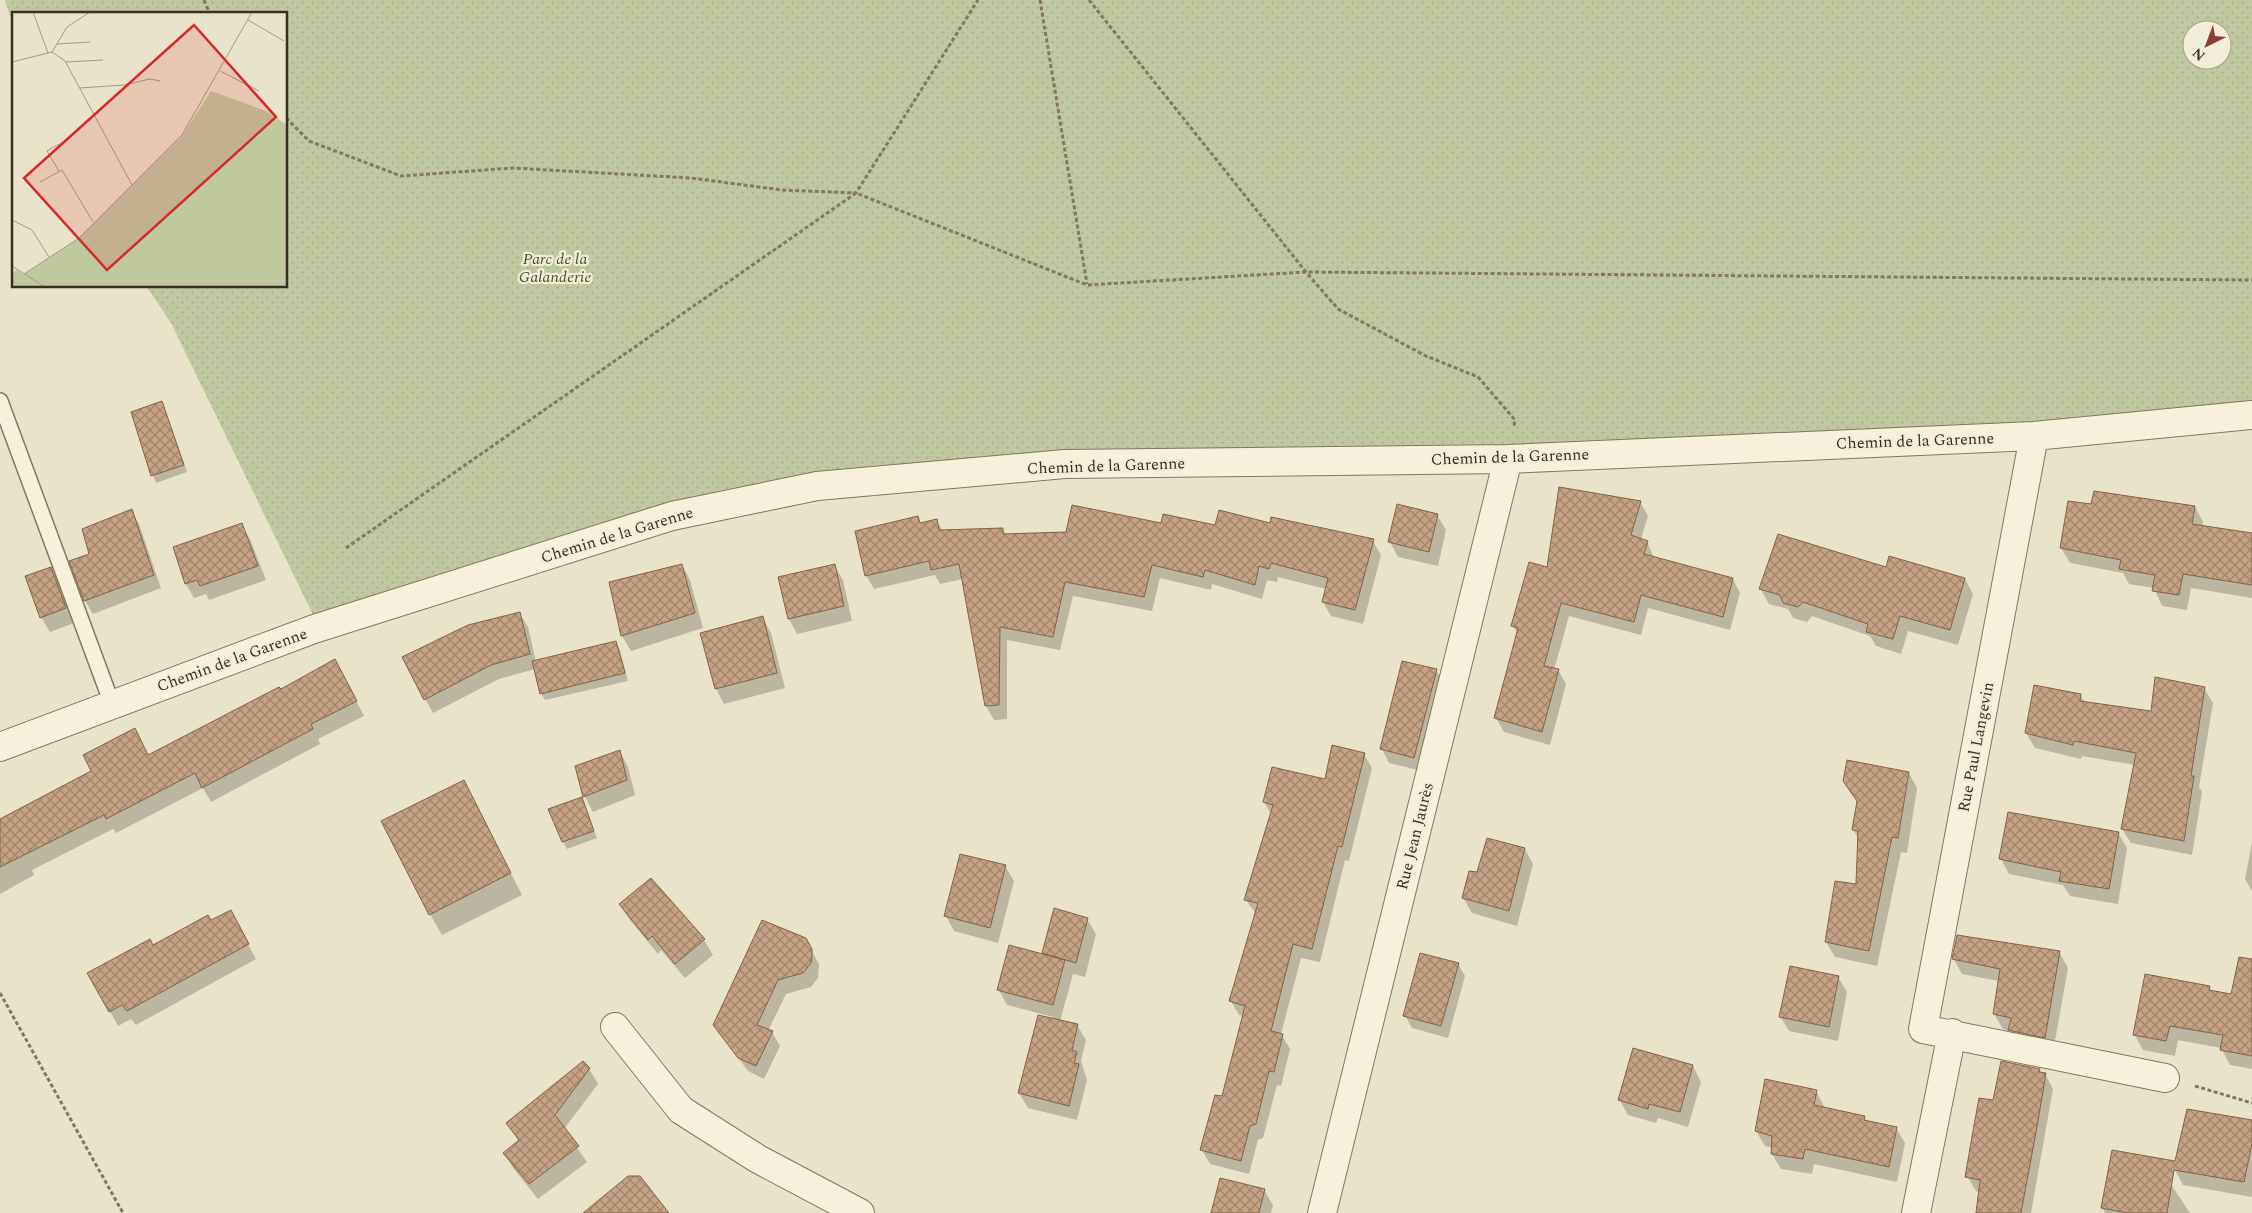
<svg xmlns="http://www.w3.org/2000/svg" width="2252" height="1213" viewBox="0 0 2252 1213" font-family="Spectral,serif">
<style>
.park{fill:url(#park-dots);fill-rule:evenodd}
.shadow{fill:#0003}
.building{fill:url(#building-cross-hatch);stroke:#826349}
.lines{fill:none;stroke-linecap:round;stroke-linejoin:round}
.service-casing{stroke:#857761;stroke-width:18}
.minor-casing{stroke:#857761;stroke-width:30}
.path{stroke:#857761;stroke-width:3;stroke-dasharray:4 2.5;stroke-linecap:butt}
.service{stroke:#f6f0dd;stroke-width:15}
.minor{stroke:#f6f0dd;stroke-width:28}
.labels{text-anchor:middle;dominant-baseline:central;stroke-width:4.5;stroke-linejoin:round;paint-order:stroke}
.park-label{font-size:16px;font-style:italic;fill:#46522b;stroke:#f2edda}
.street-label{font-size:16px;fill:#382e22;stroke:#f2edda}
.inset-road{fill:none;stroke:#a39b87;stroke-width:1}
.view{fill:#d62828;fill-opacity:0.15;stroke:#d62828;stroke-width:2.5}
.inset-edge{fill:none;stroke:#382e22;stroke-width:2.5}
</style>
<defs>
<pattern id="park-dots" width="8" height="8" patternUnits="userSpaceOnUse" patternTransform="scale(1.25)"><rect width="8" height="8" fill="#c0c8a0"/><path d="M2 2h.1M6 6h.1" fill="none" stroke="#a6ac8a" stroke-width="1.8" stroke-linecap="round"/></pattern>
<pattern id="building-cross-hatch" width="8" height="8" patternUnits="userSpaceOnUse" patternTransform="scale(1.25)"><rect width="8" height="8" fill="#c4a385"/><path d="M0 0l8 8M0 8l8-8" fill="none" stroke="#a0856c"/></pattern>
</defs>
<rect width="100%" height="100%" fill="#eae3cb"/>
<!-- park -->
<path class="park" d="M5,0H2252V412L816,483L315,619L171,323L146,286H286V14H14V29ZM2192,30H2222V60H2192Z"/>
<!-- shadow -->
<path class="shadow" d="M162,402L187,472L156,483L132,413Z
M1640,502L1648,516L1641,539L1647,542L1654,558L1733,579L1740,593L1730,630L1648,608L1641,635L1569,616L1554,670H1558L1566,684L1550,745L1504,732L1496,718L1518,634L1513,626L1549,569Z
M2091,505L2195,507L2203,522L2202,527L2252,534V598L2191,588L2187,610L2162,606L2154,588L2129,584L2123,573L2070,563L2061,548Z
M132,511L139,524L161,588L93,614L85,601L71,562L91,555Z
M1437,515L1446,530L1438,566L1398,557L1390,542Z
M918,517L921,524L936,520L943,531L1003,530L1006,535L1067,534L1162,525L1216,527L1271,524L1373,541L1381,555L1363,624L1331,616L1323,602L1326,589L1278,577L1277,582L1267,580L1262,599L1212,584L1211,590L1160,578L1152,611L1073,596L1060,650L1007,640V719L994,720L986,706L963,579L940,584L935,575L874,589L866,575Z
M241,524L250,539L266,580L209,600L206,594L194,598L186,584Z
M682,565L690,580L703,628L631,651L622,636Z
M834,565L843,580L852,621L797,634L789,619L779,578Z
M51,569L60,584L74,623L50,632L41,617Z
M1886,569L1965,579L1973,594L1958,645L1908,631L1901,654L1876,646L1870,636L1812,616L1807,622L1793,618L1788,609L1769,604L1760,588Z
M520,614L528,627L536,662L616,643L620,650L628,681L545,700L541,693L535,669L499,679L433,713L403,658Z
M763,618L771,633L785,688L724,704L716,689Z
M1436,670L1444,683L1422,771L1389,763L1382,749Z
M343,675L364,716L318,739L320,744L211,802L203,788L116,833L113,829L32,870L34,875L0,894V832L93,771L135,730L149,756L280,691Z
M2204,688L2213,703L2199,787L2202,792L2192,855L2131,843L2122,829L2135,765L2082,756L2081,759L2035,748L2026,733L2080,695L2085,702L2152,712Z
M620,752L628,767L635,795L593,812L585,797L577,767Z
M1364,754L1372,768L1349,861L1345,860L1320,962L1301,958L1281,1034L1290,1049L1281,1086L1277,1085L1263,1138L1258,1140L1249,1174L1210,1164L1202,1150L1223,1098L1244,1016L1239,1015L1231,1001L1256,914L1245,899L1271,814L1264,802L1326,781Z
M1909,773L1917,788L1907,853L1901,852L1877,966L1835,957L1826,942L1857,886L1859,840L1853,829L1858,803L1844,780Z
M464,781L522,895L442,935L430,914Z
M581,799L597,838L567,849L563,842Z
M2118,833L2127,848L2118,904L2070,896L2063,885L2009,874L2001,859Z
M2252,842V891L2245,879Z
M1525,849L1533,864L1517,926L1472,913L1463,898Z
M1005,866L1014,881L998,943L954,931L946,916Z
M651,880L704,940L713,955L685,978L661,950L658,954L629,919L620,904Z
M1087,919L1096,934L1085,977L1073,974L1060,1021L1077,1025L1086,1040L1081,1061L1087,1080L1077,1120L1028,1108L1019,1093L1053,1017L1007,1005L999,990L1045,956L1043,953Z
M211,922L238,926L256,959L136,1025L131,1019L118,1026L89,973Z
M805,939L819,964L818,978L811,987L786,994L768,1031L772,1032L780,1046L764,1079L748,1071L714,1025Z
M2059,952L2068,968L2053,1052L2018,1045L2010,1031L2003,1029L1994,1014L1999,981L1962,974L1953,958Z
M1458,964L1465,976L1448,1038L1412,1028L1405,1015Z
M1838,977L1847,992L1838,1041L1789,1031L1780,1016Z
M2209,988L2212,992L2252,998V1069L2230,1065L2221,1048L2178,1040L2175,1056L2143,1050L2134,1034Z
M1693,1066L1701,1082L1688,1127L1658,1118L1656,1123L1628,1115L1619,1099Z
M589,1069L598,1084L564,1129L587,1162L538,1199L513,1168L505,1153L519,1142L508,1123Z
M2039,1070L2045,1074L2053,1089L2031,1213H1977L1980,1192L1976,1191L1967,1176L1994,1101Z
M1816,1091L1825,1108L1864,1117L1866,1121L1896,1128L1905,1143L1897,1182L1814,1164L1812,1174L1781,1169L1772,1154L1773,1148L1765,1146L1756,1131Z
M2252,1121V1197L2183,1185L2175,1170Z
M2154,1159L2190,1213H2105L2102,1207Z
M1264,1190L1273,1205L1271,1213H1213Z"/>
<!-- building -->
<path class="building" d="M162,401L184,465L151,476L131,412Z
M1559,487L1641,501L1631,535L1648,541L1644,554L1733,578L1723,617L1641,595L1634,622L1561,603L1544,666L1559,669L1542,732L1494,718L1518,628L1511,626L1529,562L1547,567Z
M2094,491L2195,506L2192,524L2252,533V585L2183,574L2179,595L2152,591L2155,575L2119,569L2121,560L2060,548L2068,501L2091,504Z
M1397,504L1438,514L1429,552L1388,542Z
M1072,505L1161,523L1163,514L1215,525L1219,510L1270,523L1271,517L1374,539L1355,610L1322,602L1328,578L1271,563L1269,569L1259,566L1255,585L1205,570L1203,577L1152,565L1144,597L1065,582L1053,637L1000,627L999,705L985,706L959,564L931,570L929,561L865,576L855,531L918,516L920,523L937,519L939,530L1003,528V534L1066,532Z
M132,509L154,575L84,601L69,561L89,554L82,529Z
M242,523L258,566L200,586L197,580L185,584L173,547Z
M1778,534L1886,567L1889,556L1965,578L1950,630L1900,616L1893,639L1866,632L1868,624L1803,602L1798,607L1783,603L1780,595L1759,589Z
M682,564L695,613L621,636L609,582Z
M835,564L844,606L788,619L778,577Z
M51,567L66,608L40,618L25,576Z
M520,612L530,654L491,665L424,700L402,657L468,625Z
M763,616L777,673L715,689L700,633Z
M616,641L625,673L540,694L532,661Z
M335,659L357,701L311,724L313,729L202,788L195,773L106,819L104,815L0,867V819L91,771L83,755L135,728L148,755L279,687L281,689Z
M1402,661L1437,669L1414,758L1380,749Z
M2155,677L2205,687L2191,776H2194L2184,841L2121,829L2136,753L2074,741L2073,745L2025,733L2034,685L2081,694L2080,701L2151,711Z
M1332,745L1365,753L1342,847L1338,846L1312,949L1293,944L1271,1031L1283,1034L1274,1072L1269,1071L1256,1124L1250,1126L1241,1161L1200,1150L1215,1095L1222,1096L1245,1006L1229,1001L1258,903L1244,900L1273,805L1263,802L1272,767L1325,779Z
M620,750L627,780L583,797L575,766Z
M1847,760L1909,772L1898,838L1892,837L1869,951L1825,942L1835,881L1856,884L1858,831L1852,830L1857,801L1843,781Z
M464,780L511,873L429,915L381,821Z
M582,797L594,831L562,842L548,809Z
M2008,812L2119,832L2109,889L2059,881L2061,872L1999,859Z
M1487,838L1525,848L1509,911L1462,898L1469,871L1477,872Z
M960,854L1006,865L990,928L944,916Z
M651,878L705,939L675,964L652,936L648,940L619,904Z
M1054,908L1088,918L1076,963L1042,953Z
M231,910L249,944L127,1011L122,1005L109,1012L87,973L150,939L153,945L208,915L211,920Z
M762,920L806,938L812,949V956L811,963L803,973L778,980L757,1025L773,1031L756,1066L738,1058L713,1025Z
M1957,935L2060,951L2045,1038L2008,1030L2011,1018L1993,1014L2000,969L1952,959Z
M1009,945L1065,960L1053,1005L997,990Z
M1420,953L1459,963L1441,1026L1403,1016Z
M2239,957L2252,959V1056L2220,1050L2223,1035L2170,1026L2166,1041L2133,1035L2145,974L2210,986L2209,990L2231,994Z
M1790,966L1839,976L1829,1027L1779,1017Z
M1038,1015L1078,1024L1072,1050L1077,1052L1074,1063L1079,1064L1069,1106L1018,1093Z
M1633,1048L1693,1065L1680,1112L1649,1104L1648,1109L1618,1100Z
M583,1061L590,1068L555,1115L579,1146L529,1184L503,1153L519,1140L506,1123Z
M2001,1061L2040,1069L2039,1072L2046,1073L2038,1121L2021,1213H1976L1980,1180L1965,1177L1973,1131L1979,1098L1993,1100Z
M1765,1079L1817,1090L1814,1105L1865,1116L1864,1120L1897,1127L1889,1167L1805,1149L1803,1159L1771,1154L1772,1136L1755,1131Z
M2187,1109L2252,1120V1143L2244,1182L2174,1170L2167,1213H2127L2101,1208L2112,1150L2175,1161Z
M628,1176H640L669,1213H583Z
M1220,1178L1265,1189L1259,1213H1211Z"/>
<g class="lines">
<!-- service casing -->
<g class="service-casing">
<path id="service" d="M0,401L112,704"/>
</g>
<!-- minor casing -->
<g class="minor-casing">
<path id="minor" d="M2034,436L1923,1029L2165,1078
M0,747L314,629L672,516L817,486L1065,464L1508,459L2034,436L2252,415
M615,1027L681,1110L758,1159L860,1213
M1322,1213L1508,459
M1916,1213L1952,1033"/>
</g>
<!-- path -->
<path class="path" d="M204,0L210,14
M1040,0L1087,284
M1089,0L1306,272L1338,309L1426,356L1478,377L1515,420L1514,427
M286,118L309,141L401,176L513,168L691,178L782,190L856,193L978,0
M346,548L856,193L1087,285L1306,272L2252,280
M0,993L123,1213
M2195,1086L2252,1103"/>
<!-- service -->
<use href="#service" class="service"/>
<!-- minor -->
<use href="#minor" class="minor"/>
</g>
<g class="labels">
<!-- park labels -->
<g class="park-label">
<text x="555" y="259">Parc de la<tspan x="555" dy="18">Galanderie</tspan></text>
</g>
<!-- street labels -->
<g class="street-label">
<text transform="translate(1915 441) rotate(-2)">Chemin de la Garenne</text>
<text transform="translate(1510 457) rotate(-2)">Chemin de la Garenne</text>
<text transform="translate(1106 466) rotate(-2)">Chemin de la Garenne</text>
<text transform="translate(617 535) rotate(-17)">Chemin de la Garenne</text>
<text transform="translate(232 660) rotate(-20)">Chemin de la Garenne</text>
<text transform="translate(1976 747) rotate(-79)">Rue Paul Langevin</text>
<text transform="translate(1415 836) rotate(-76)">Rue Jean Jaurès</text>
</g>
</g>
<!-- overview -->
<g transform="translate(12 12)">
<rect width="275" height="275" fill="#eae3cb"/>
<path d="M5,258L33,275H0V261Z" fill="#c0c8a0"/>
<path d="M199,79L254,99L275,113V275H33L12,262L67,226L170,124Z" fill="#c0c8a0"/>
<path class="inset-road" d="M21,0L36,41M236,8L272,29M45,32L78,30M40,40L53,49L120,173M0,50L40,40L55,15L78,0M54,50L91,48M208,59L247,79M68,76L112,73L138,67L148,69M47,159L35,139L53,129M28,170L50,158L81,210M0,208L20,218L37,245M0,254L33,275M12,262L67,226L170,123L240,0"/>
<path class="view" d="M182,13L264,105L95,258L12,166Z"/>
<rect width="275" height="275" class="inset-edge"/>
</g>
<!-- north arrow -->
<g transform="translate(2207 45) rotate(222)"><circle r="24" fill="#f2edda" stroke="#a8a190"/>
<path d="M0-4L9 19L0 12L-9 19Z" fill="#8e3c37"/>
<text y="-8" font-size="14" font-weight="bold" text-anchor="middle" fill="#382e22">N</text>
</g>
</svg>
